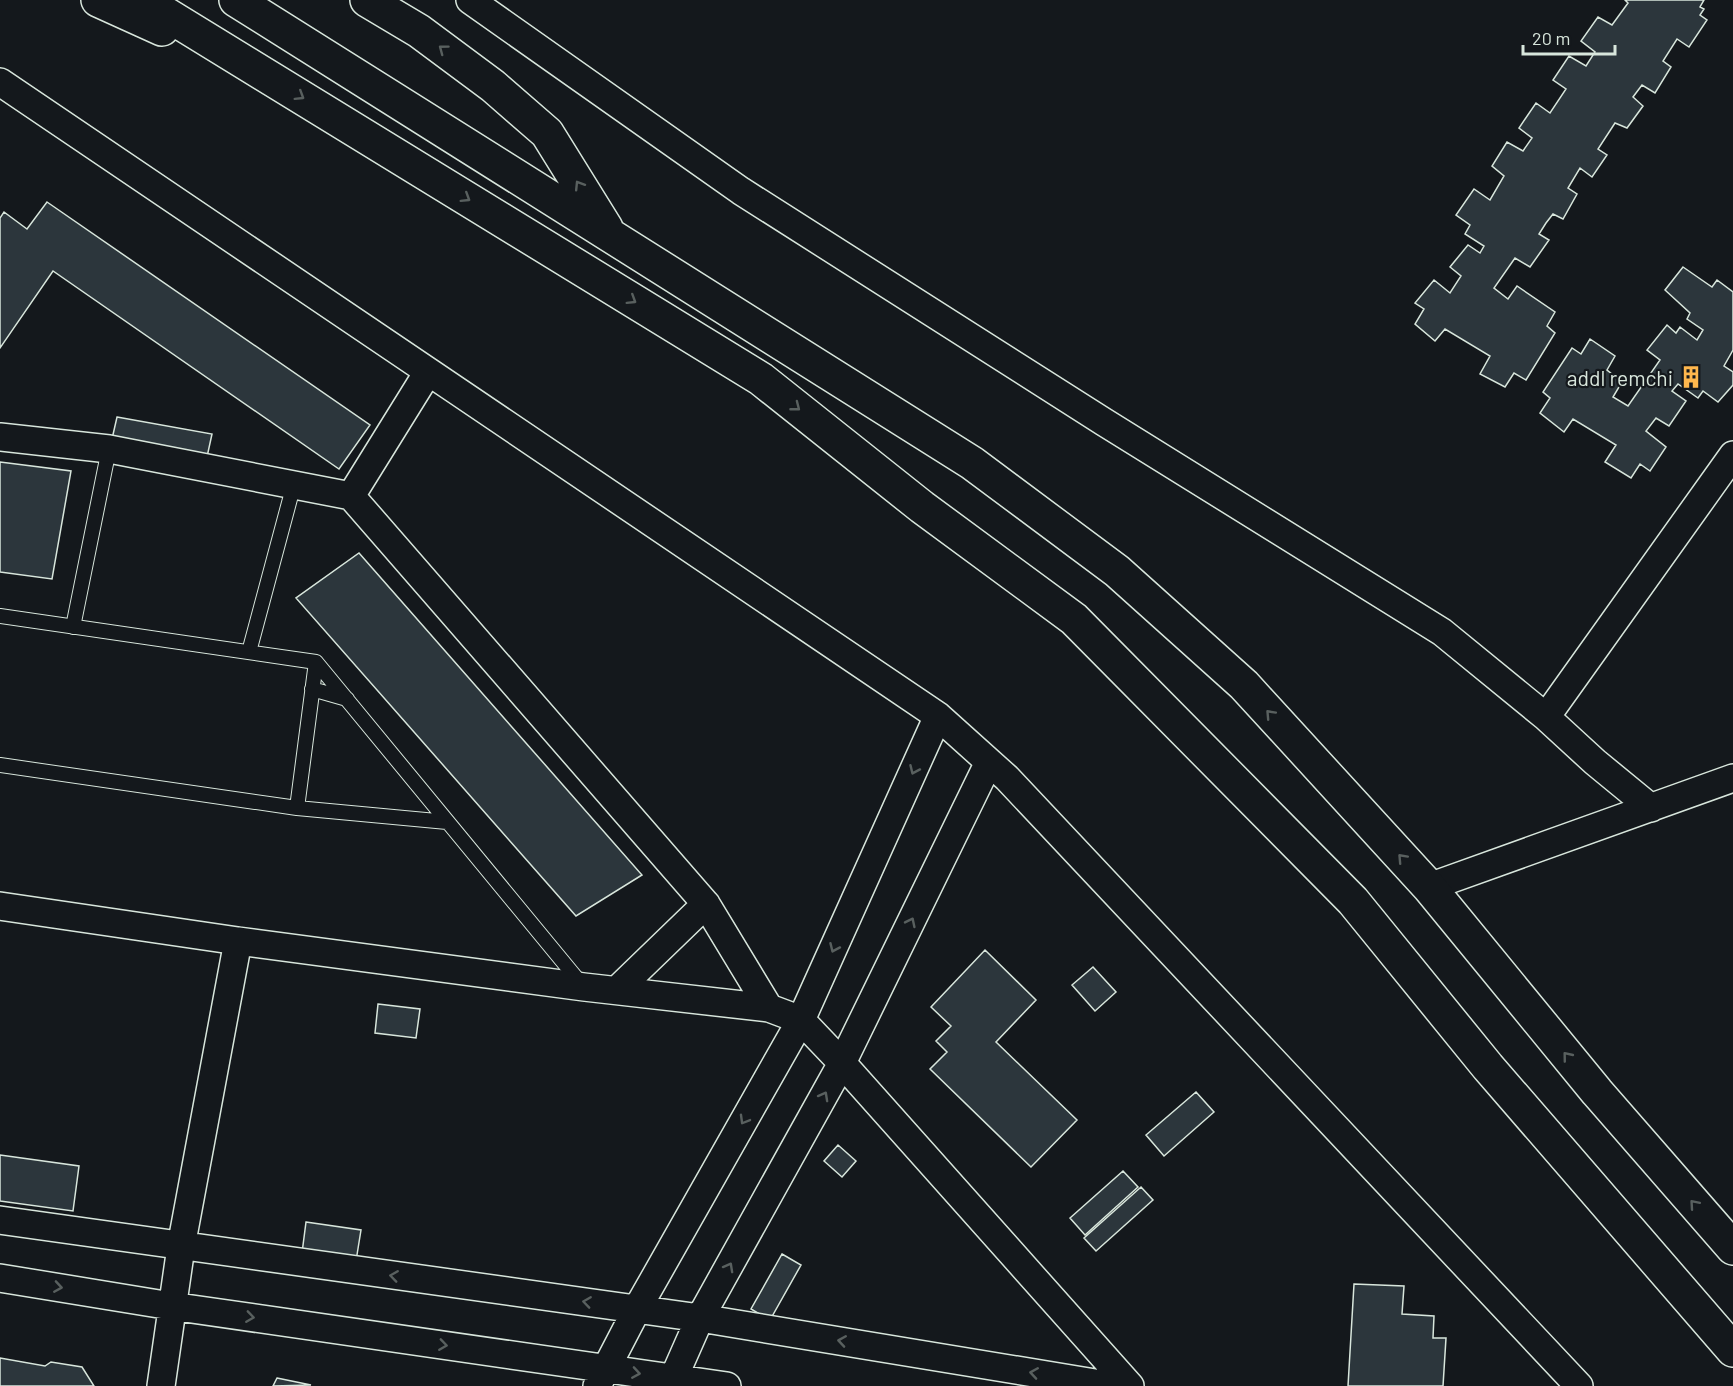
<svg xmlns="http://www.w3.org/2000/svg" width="1733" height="1386" viewBox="0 0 1733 1386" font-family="Barlow,sans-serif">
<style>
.building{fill:#2c363c;stroke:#d8e6dc;stroke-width:1.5}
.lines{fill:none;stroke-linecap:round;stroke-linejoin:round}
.lane-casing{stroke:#d8e6dc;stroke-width:16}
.street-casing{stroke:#d8e6dc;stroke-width:30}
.highway-casing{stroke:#d8e6dc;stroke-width:36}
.lane{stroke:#14181c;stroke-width:14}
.street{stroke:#14181c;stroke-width:27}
.highway{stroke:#14181c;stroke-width:33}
.oneway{stroke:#59605f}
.labels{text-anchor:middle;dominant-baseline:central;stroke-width:4.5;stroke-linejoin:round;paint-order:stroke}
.poi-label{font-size:21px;fill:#d8e6dc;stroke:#14181c;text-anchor:end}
</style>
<rect width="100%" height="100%" fill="#14181c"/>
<!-- building -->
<path class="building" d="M1625,0H1704L1700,7L1704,9L1700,15L1707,20L1689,47L1677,39L1663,61L1671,67L1655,93L1642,85L1633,97L1643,106L1627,128L1615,123L1598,149L1607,155L1592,177L1580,168L1568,188L1577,194L1563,219L1553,214L1546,223L1539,234L1549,240L1530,267L1515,258L1494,288L1508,299L1517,286L1555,312L1547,326L1555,333L1526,380L1514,373L1505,387L1480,374L1490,356L1445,329L1435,341L1415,324L1424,309L1415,303L1434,280L1450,293L1461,276L1450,267L1468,245L1480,253L1484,246L1465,234L1470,225L1456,215L1474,189L1490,200L1504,176L1492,166L1507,142L1523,151L1532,138L1519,128L1536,103L1550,113L1566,89L1553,80L1569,56L1586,66L1595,52L1581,41L1598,17L1612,25L1628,3Z
M47,202L370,425L339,469L53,271L0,348V218L4,212L27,229Z
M1683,267L1712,287L1717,280L1733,292V350L1724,366L1733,372V385L1718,402L1703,391L1698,398L1678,384L1672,391L1686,401L1669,426L1656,418L1646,431L1666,447L1650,471L1640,464L1631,478L1605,462L1616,445L1573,419L1564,432L1540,413L1550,398L1543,392L1572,348L1581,354L1590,339L1615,356L1607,370L1622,382L1613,397L1628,406L1660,360L1647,350L1667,325L1676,333L1680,327L1697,340L1703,330L1687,319L1690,313L1665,290Z
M117,417L212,434L207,457L112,439Z
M0,462L71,471L52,579L0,572Z
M359,553L642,875L576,916L296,598Z
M985,950L1036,1000L996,1042L1077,1120L1031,1167L930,1069L947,1052L936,1041L951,1026L931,1007Z
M1093,967L1116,992L1095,1011L1072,985Z
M378,1004L420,1009L416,1038L375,1033Z
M1196,1092L1214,1112L1164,1156L1146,1135Z
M838,1145L856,1161L842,1177L824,1161Z
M0,1155L79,1166L73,1211L0,1201Z
M1123,1171L1138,1187L1085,1235L1070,1218Z
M1141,1187L1153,1200L1096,1251L1084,1238Z
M306,1222L361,1230L356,1261L302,1253Z
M782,1254L801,1265L770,1320L751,1309Z
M1354,1284L1404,1286L1402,1314L1434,1316L1433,1338H1446L1443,1386H1348Z
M0,1358L45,1366L51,1362L82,1367L94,1386H0Z
M277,1378L311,1385L273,1386Z"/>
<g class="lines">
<!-- lane casing -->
<g class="lane-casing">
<path id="lane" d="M0,616L316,662L583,986
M73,627L109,449
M249,652L294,484
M316,662L297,808L447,822
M312,689L347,699
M0,765L297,808"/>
</g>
<!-- street casing -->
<g class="street-casing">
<path id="street" d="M470,0L741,191L1104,422L1442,632L1546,717L1595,762L1651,808
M0,82L938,716L1007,778L1579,1386
M0,437L109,449L351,496L428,372
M351,496L706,904L769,1008
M1546,717L1733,455
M1429,887L1733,778
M0,906L238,941L181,1247L161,1386
M238,941L584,987L769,1008L801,1020L842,1063L1130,1386
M617,990L706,904
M0,1220L700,1318L1113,1386
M0,1278L171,1306L727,1386
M597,1386L637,1309L801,1020L938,716
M670,1386L700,1318L842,1063L989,762"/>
</g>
<!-- highway casing -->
<g class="highway-casing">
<path id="highway" d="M98,0L162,29
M143,0L761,379L922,507L1074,619L1353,901L1488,1067L1733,1350
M236,0L972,463L1117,571L1244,685L1429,887L1597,1092L1733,1248
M367,0L419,31L493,86L547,133L606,228"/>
</g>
<!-- lane -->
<use href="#lane" class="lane"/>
<!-- street -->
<use href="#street" class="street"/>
<!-- highway -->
<use href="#highway" class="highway"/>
</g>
<!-- one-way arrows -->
<defs><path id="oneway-chevron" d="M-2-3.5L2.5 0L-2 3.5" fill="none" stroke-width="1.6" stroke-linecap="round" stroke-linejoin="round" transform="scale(1.5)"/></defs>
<g class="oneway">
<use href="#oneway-chevron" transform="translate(443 49) rotate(-143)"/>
<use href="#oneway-chevron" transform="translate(300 96) rotate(32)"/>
<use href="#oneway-chevron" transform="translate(579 185) rotate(-122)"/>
<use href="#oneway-chevron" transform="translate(466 198) rotate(32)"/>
<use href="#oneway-chevron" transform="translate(632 300) rotate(32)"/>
<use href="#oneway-chevron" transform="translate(796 407) rotate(38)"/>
<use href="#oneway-chevron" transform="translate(1270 714) rotate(-133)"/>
<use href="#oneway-chevron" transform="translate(914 770) rotate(114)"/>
<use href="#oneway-chevron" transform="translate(1402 858) rotate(-133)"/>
<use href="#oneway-chevron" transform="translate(911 922) rotate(-64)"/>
<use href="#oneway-chevron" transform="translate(834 948) rotate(114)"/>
<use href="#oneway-chevron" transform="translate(1567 1056) rotate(-129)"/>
<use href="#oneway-chevron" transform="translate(824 1096) rotate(-61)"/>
<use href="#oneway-chevron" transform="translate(744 1120) rotate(120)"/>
<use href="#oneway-chevron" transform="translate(1694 1204) rotate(-131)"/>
<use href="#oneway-chevron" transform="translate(729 1267) rotate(-61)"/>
<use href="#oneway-chevron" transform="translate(394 1276) rotate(-172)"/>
<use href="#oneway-chevron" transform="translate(58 1287) rotate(9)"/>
<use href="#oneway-chevron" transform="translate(587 1302) rotate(-172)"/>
<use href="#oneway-chevron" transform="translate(250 1317) rotate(8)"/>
<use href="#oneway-chevron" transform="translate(842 1341) rotate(-171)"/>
<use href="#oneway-chevron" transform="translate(443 1345) rotate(8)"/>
<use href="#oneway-chevron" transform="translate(636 1373) rotate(9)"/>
<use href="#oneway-chevron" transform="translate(1034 1373) rotate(-171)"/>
</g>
<!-- icons -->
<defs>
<g id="building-bare" transform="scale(1.8)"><path d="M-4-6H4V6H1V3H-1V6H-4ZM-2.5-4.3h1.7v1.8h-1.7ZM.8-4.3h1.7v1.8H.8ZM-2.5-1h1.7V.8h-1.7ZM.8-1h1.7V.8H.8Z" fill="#ffb74d" stroke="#14181c" stroke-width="2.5" paint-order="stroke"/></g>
</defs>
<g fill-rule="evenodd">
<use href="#building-bare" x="1691" y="377"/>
</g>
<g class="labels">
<!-- poi labels -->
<g class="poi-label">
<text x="1673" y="377">addl remchi</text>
</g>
</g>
<!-- scale -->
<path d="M1523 45v9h92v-9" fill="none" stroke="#d8e6dc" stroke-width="3"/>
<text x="1532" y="45" font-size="18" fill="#d8e6dc" stroke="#14181c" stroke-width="4.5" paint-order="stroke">20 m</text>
</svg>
